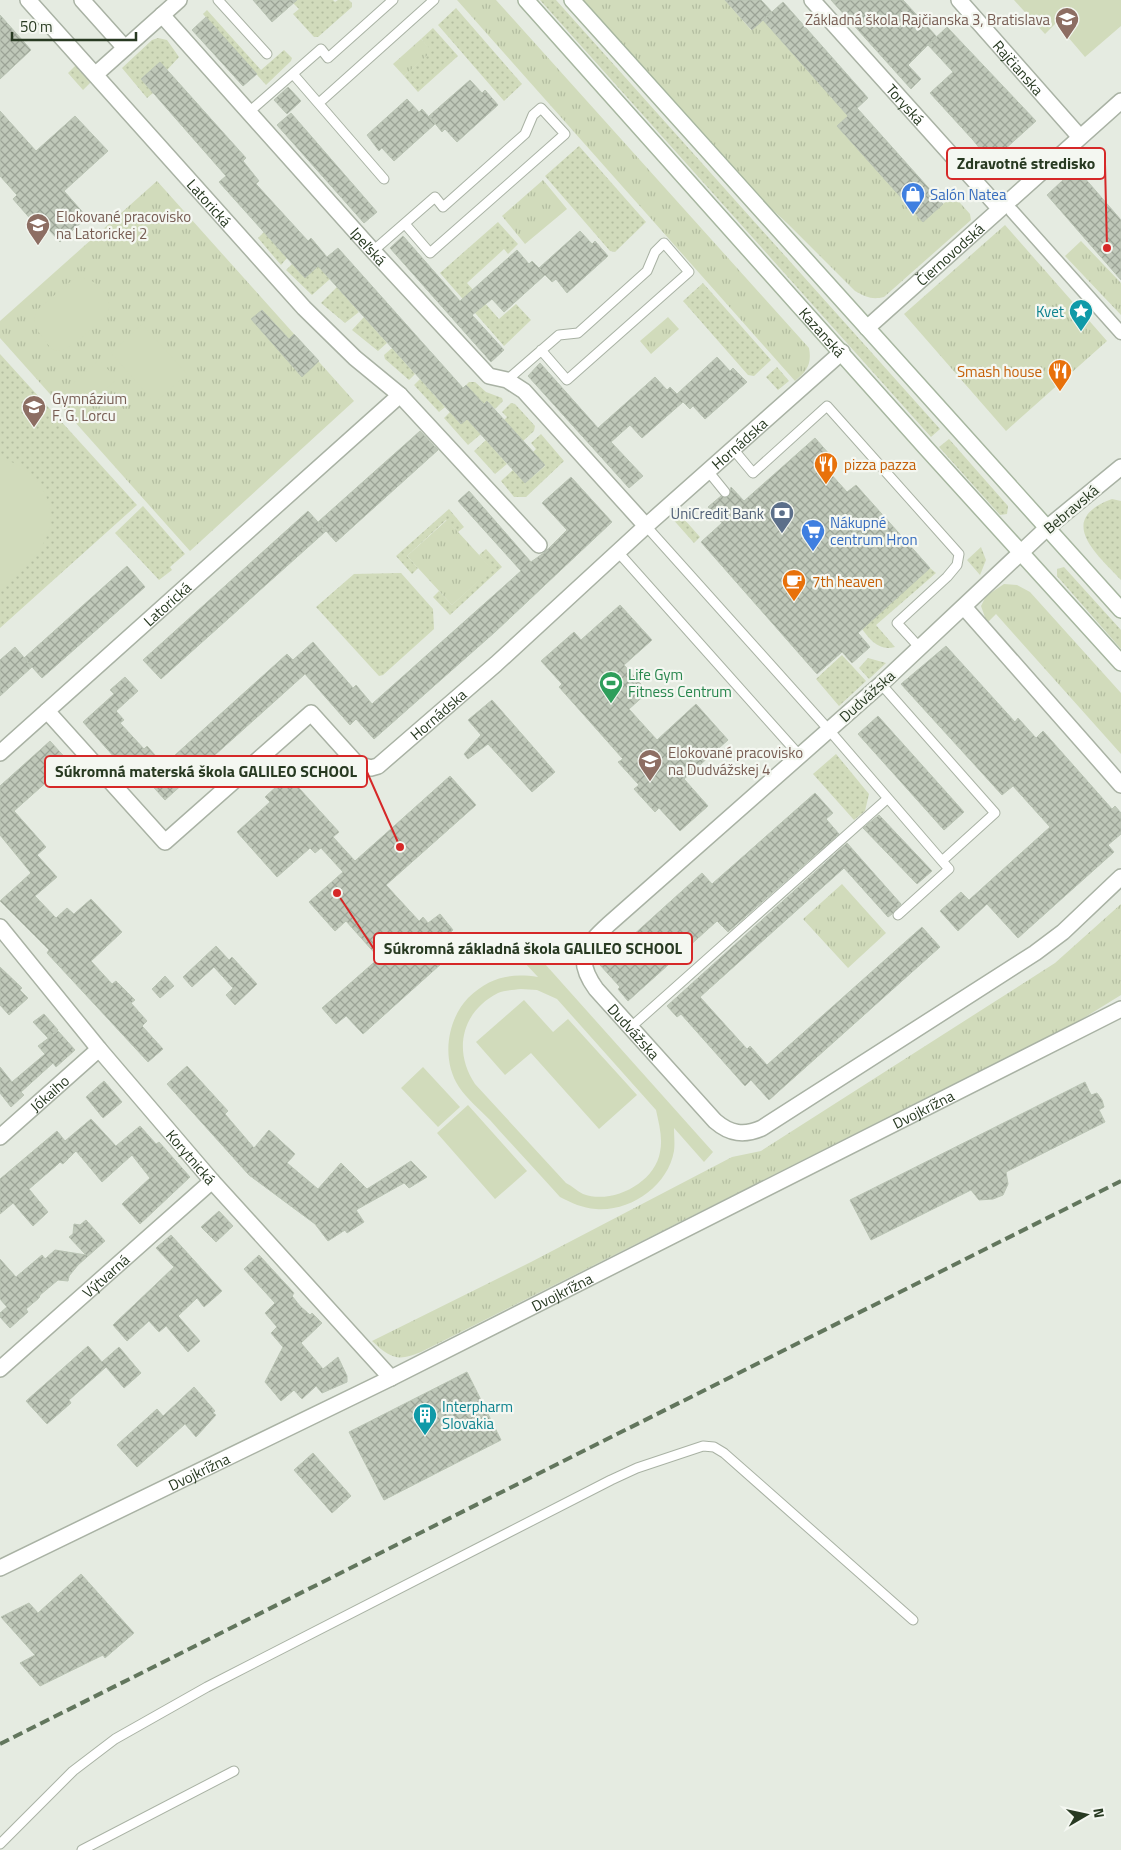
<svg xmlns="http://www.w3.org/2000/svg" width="1121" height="1850" viewBox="0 0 1121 1850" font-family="'Titillium Web',sans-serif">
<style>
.grass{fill:url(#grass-dots)}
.park{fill:url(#park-tufts)}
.pitch{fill:#d1dbbb;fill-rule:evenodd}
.building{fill:url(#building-cross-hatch);stroke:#bac4b4}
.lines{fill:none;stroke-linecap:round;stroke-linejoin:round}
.service-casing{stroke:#a9b2a4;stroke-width:11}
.pedestrian-casing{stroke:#a9b2a4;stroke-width:15}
.minor-casing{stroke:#a9b2a4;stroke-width:18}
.tertiary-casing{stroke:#a9b2a4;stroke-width:18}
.secondary-casing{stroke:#a7b6a0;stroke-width:18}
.service{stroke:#fff;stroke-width:9}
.pedestrian{stroke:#fff;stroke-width:12}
.minor{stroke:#fff;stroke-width:15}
.tertiary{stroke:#fff;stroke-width:15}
.secondary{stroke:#fff;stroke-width:15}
.rail{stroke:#62765d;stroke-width:4;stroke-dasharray:10 5;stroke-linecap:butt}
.labels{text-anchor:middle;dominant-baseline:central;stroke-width:4.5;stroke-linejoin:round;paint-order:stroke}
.education-label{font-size:15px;fill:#785e54;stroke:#f4f7f1;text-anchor:start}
.street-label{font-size:15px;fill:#283a22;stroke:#f4f7f1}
.shop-label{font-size:15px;fill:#366cbe;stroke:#f4f7f1;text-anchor:start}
.culture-label{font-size:15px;fill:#0d838f;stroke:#f4f7f1;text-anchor:end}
.food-label{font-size:15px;fill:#c56008;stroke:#f4f7f1;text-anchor:start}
.service-label{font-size:15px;fill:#4e5e75;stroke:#f4f7f1;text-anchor:end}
.leisure-label{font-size:15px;fill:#27864d;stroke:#f4f7f1;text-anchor:start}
.leader{fill:none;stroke:#d62828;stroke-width:2}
.callout-dot{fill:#d62828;stroke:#f4f7f1;stroke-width:2}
.callout{fill:#f4f7f1;stroke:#d62828;stroke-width:2}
.callout-label{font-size:16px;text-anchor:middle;font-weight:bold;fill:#283a22}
</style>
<defs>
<pattern id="grass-dots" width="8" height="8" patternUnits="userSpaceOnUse" patternTransform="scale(1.25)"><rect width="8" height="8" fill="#d1dbbb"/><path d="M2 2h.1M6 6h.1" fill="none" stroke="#b3bda0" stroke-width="1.8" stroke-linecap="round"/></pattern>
<pattern id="park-tufts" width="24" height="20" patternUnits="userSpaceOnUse" patternTransform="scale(1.25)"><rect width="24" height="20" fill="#d1dbbb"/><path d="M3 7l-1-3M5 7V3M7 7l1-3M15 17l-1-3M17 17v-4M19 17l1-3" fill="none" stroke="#b3bda0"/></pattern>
<pattern id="building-cross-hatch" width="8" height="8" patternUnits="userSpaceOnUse" patternTransform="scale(1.25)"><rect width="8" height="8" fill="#bfc8b9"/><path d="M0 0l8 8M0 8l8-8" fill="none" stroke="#9ba396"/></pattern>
</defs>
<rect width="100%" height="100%" fill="#e5ebe1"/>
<!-- grass -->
<path class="grass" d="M296,0H333L335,2L338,0H349L352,3V7L318,37H314L293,14L299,9L293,3Z
M540,0H556L940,429L931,437Z
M456,8L522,84L504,101L438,25Z
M207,10L261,70L284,50L292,58L291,61L266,85L203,14Z
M433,28L458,56L418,92L404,76L431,51L421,39Z
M158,38L167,40L179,57L167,70L160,62L141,79L153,93L147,98L122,68L152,40Z
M77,64L92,81L83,90L68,73Z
M579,146L646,222L615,252L610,251L545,176Z
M498,222L518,244L508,254L504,249L467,283L499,319L516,304L531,320L504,346L440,273Z
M264,232L287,258L281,265L258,238Z
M292,264L305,278L318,266L330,279L312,295L286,270Z
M703,283L771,360L754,376L748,375L683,301Z
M337,287L359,312L345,323L321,303Z
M364,317L387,343L378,351L352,330Z
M392,348L415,374L409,380L385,359L384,355Z
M0,354L137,505L0,628Z
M777,367L789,381L778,390L766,377Z
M420,379L445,407L439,412L414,385Z
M469,382H475L486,392L502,398L503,401L495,409L487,401L480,407L468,394L471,390L466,385Z
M511,403L515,404L535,426L534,431L523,441L504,420L507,417L502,412Z
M450,412L461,424L467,419L481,434L468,445L444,418Z
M541,434L564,461L526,497H514L501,481L513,470L525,483L545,466L533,452L536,449L531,443Z
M949,439L1008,506L1007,514L1000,515L939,447Z
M486,440L507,464L495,474L474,451Z
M1112,499L1121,501V580C1097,554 1055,520 1112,499Z
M143,506L185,554L170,567L172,570L159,580L115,533Z
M449,509L464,527L458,532L446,520L407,556L418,568L412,574L396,556Z
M676,510L700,537L694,543L670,516Z
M981,547L986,560L980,575L967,560Z
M486,549L502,567L450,615L433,597L439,591L452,605L491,569L479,555Z
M1064,567L1121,630V649L1057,576V569Z
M930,568L936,573L876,625L895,647C879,651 871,641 862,629Z
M401,573L433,609L434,629L383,675L379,676L316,607L354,574Z
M842,655L866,681L839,706L816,679Z
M868,658L886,663L869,679L859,668Z
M836,754L869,794L865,811L854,820L813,774Z"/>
<!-- park -->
<path class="park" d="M457,0H496L809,348C812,364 807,371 795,381Z
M583,0H725L751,30L763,20L848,116L837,126L923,222L953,195L970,214L971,220L884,297C872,300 866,297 855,291L788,224L753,192Z
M421,39L432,51L404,76L393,64Z
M543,180L567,209L525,244L502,216Z
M157,181L354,401L190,551L0,338V321Z
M1005,225L1107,341L1006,431L904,314Z
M1081,241L1121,283V315L1065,256Z
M668,317L679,329L651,354L640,341Z
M447,520L492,569L452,605L407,556Z
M1004,584L1017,585L1030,592L1121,693V754L996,614L987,623L981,606L986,596Z
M842,884L886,933L848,968L803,919Z
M1121,904V995L1074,1024L421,1352C398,1362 390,1358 372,1341L531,1262L732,1157L761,1151L1055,963Z"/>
<!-- pitch -->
<path class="pitch" d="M1014,0H1121V26L1085,57L1056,23L1045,34Z
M76,277C94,276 114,296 108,314C98,322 67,356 54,350C49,347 44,340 41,335C34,327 33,321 37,310Z
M142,324L187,374L155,403L111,353Z
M99,360L117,379L80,413L62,393Z
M0,458C20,464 34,472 44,492C66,533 29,566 0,591Z
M520,936L713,1152L704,1162L674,1128C674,1135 675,1144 674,1151C668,1186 630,1212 596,1209C582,1208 572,1203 560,1197C537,1171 513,1146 490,1120C480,1110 467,1099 459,1087C441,1060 447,1020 468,998C490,977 509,973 538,977L509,946ZM521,989L537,990L557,999L656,1110C659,1124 663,1138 660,1152C655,1183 612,1205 583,1194C577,1191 572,1186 566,1183L475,1084C453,1051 461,1012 498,993C504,990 514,990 521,989Z
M524,1000L553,1032L568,1019L637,1095L599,1129L531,1053L505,1075L476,1042Z
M423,1067L460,1107L438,1127L401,1088Z
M468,1105L527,1171L495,1199L437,1133Z"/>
<!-- building -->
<path class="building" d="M253,0H297L272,22Z
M725,0H761L772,12L752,30Z
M831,0H903L937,37L929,44L947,27L1036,121L1004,150L1011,158L996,171L983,157L985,155L973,140L930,93L953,72L928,45L908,65L921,79L911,89Z
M783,2L868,98L855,110L857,108L943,204L923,222L837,126L848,116L763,20Z
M0,15L31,50L0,79Z
M206,17L257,74L243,86L192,30Z
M160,62L246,158L243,161L259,181L256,184L308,241L311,238L327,257L338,248L463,388L466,385L484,404L487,401L545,465L525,483L467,419L461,424L318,266L305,278L219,182L226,176L141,79Z
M470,80L482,93L485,90L498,105L457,142L445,129L442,132L429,116Z
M288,87L301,101L287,114L274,100Z
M407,99L419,112L422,109L435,124L394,161L382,148L379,151L367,135Z
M0,111L36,151L75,116L108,151L64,191L87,217L60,242L39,219L34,223L13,199L17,195L0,176Z
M291,113L377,212L364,223L277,125Z
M1076,168L1121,220V280L1047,195Z
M580,231L592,244L595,241L608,256L567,293L556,279L552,282L545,275L504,312L492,299L472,315L504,350L491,362L390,248L403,236L460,301L517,250L529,264L532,261L541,270L539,268Z
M262,310L289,339L294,334L319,361L302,377L251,319Z
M717,357L730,371L733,368L747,382L705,419L693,406L690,409L683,402L642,438L630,425L611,442L643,476L629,488L528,376L540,363L598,428L655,377L667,390L670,387L677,394Z
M420,431L438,450L336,542L318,522Z
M815,438L830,455L821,463L847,492L856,485L930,568L858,633L870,647L852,663L842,652L817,674L701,542L722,523L708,507L721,496L725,498L729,496L731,487L744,501Z
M571,477L612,522L495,632L374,739L356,719L350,725L305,674L165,800L147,780L140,786L83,722L114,694L110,690L125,677L138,691L116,711L124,720L120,723L144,749L147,746L164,765L287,654L293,660L313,642L353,688L356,685L372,704L521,571L458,501L469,491L531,562L545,552L567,530L542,503Z
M308,511L326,531L161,679L143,660Z
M127,566L145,587L42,678L24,658Z
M620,605L652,640L624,665L648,692L629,709L657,740L696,704L728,740L684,779L708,806L680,831L659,808L655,812L634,789L639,785L618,762L623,759L559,687L562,684L541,661L574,632L581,640Z
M946,646L1015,722L1018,718L1036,738L1043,731L1112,809L1115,806L1121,813V834L1108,845L1114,852L1018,938L987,904L958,931L940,911L961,892L969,900L1050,827L1013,786L1002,795L901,684Z
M15,647L32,667L0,696V660Z
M492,700L555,772L532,792L488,744L468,759L464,754L481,735L468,720Z
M878,716L964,812L944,830L858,734Z
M50,741L69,762L14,811L46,847L37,855L57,877L35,896L56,918L67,908L74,914L91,899L122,932L91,961L112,984L116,981L135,1000L131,1003L147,1021L142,1026L163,1049L148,1062L47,953L49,950L0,901L31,873L0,835V786Z
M288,776L339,832L333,837L355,861L450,776L476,805L386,885L419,921L423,917L428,923L440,914L453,930L450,933L461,946L363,1034L346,1016L336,1024L322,1008L379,958L346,921L335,931L309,902L343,872L321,848L315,853L310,848L277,877L237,832L270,802L265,797Z
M815,793L833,813L826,819L839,834L728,932L717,921L628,1001L618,989L620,987L600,965L702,873L712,884Z
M879,815L932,871L917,884L863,828Z
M847,843L901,904L892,914L888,917L844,868L700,997L747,1049L750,1046L767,1065L922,927L940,947L769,1100L751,1080L745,1086L681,1014L677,1017L667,1006Z
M216,946L229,960L232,957L257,984L235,1005L226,995L233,988L214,967L192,987L183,977Z
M0,967L22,988L20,990L28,998L9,1015L0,1005Z
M165,976L174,986L160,998L152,989Z
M44,1014L58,1030L48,1038L33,1022Z
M58,1031L75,1050L56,1067L53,1063L21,1092L24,1095L11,1107L0,1093V1067L12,1082L45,1054L38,1046Z
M187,1066L228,1111L225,1114L254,1148L269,1130L295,1154L287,1163L318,1189L341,1163L367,1189L411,1161L427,1177L409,1188L404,1183L356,1210L364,1222L347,1233L345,1230L328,1241L315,1224L249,1175L167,1084Z
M104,1081L122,1102L103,1118L86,1097Z
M1085,1082L1091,1095L1097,1093L1102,1100L1104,1107L1099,1110L1105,1122L1006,1172L1008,1184L1003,1195L993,1199L979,1200L971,1190L871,1240L850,1200Z
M91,1119L116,1146L140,1126L156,1144L159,1142L190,1177L140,1224L122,1204L150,1178L132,1155L102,1182L76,1151L63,1164L60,1162L57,1165L29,1189L48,1212L33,1226L13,1203L0,1214V1179L57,1131L65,1141Z
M219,1211L233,1226L216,1242L201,1227Z
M86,1220L105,1241L78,1265L69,1276L68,1281L58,1280L40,1295L39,1298L26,1309L28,1312L10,1328L0,1317V1313L7,1307L0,1299V1259L16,1277L42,1255L45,1259L55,1250L86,1255L69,1237L73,1234L74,1224L80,1225Z
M171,1235L222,1291L204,1307L197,1298L178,1316L200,1341L188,1352L166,1326L159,1332L149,1321L127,1341L113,1325L174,1267L156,1248Z
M259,1255L294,1293L292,1296L300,1306L310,1315L312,1313L322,1323L301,1343L323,1369L338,1357L347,1376V1382L322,1393L316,1386L302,1399L294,1390L281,1401L265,1382L283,1347L271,1333L277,1327L265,1313L275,1303L244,1269Z
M88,1346L102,1362L119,1347L141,1373L124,1388L106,1367L69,1400L71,1403L47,1424L26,1401Z
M467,1372L501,1440L384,1500L349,1432Z
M194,1387L215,1411L213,1413L216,1415L196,1437L185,1424L137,1467L117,1445L157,1409L163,1416Z
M313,1453L351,1496L332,1513L294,1470Z
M81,1574L134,1633L105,1658L103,1655L40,1686L20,1663L35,1655L1,1617L29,1603L38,1613Z"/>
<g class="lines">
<!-- service casing -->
<g class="service-casing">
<path id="service" d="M218,0L267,54
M293,74L384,179
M319,103L434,0
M249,112L321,49L328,58L393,0
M373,251L435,197L443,207L525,134L533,115L541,108L565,134L430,253L405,224
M507,380L559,335L578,333L647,271L655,252L664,243L689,272L567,380L541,350
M733,449L753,473L827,406L959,554L957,565L947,577L897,623L920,648
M708,471L725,492
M646,526L829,730L942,861
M618,552L800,756
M881,684L995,813L942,861L949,869L898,915
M631,1027L887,799
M0,1844L73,1771L115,1739L207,1687L611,1480L637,1468L703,1446L714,1447L724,1453L913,1620
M82,1850L234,1771"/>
</g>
<!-- pedestrian casing -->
<g class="pedestrian-casing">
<path id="pedestrian" d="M1012,211L1121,333"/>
</g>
<!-- minor casing -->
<g class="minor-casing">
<g id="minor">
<path id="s1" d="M28,0L304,308L355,358L400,395L539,545"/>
<path d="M82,0L125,48"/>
<path id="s2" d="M812,0L999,208"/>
<path id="s3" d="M959,0L1079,136"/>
<path id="s4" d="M162,15L373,251L489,376L507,380L524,391L646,526"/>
<path d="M96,74L179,0"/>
<path id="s5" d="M867,328L1121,101"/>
<path id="s6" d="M1121,467L1048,527L881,684L609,924C585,946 574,959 596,989L715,1121C730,1134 744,1136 762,1128L1035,953L1063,932L1121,877"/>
<path d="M964,607L1121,785"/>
<path id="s7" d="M47,711L165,842L311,713L357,764L371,768L378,766L496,664L646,526L842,352"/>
<path id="s8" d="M0,753L400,395"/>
<path id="s9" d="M0,927L99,1049L212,1181L391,1378"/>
<path id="s10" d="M0,1137L99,1049"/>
<path id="s11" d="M0,1369L212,1181"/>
</g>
</g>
<!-- tertiary casing -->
<g class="tertiary-casing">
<g id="tertiary">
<path id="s12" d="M0,1568L391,1378L1121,1009"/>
</g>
</g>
<!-- secondary casing -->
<g class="secondary-casing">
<g id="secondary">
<path id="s13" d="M526,0L926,448L1121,663"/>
<path d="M572,0L1121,610"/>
</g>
</g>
<!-- service -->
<use href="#service" class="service"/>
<!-- pedestrian -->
<use href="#pedestrian" class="pedestrian"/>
<!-- minor -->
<use href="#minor" class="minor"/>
<!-- tertiary -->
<use href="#tertiary" class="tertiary"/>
<!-- secondary -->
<use href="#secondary" class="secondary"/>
<!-- rail -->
<path class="rail" d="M0,1744L1121,1181"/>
</g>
<!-- icons -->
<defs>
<g id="school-pin" transform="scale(1.25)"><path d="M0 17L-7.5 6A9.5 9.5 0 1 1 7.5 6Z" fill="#8d6e63" stroke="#f4f7f1"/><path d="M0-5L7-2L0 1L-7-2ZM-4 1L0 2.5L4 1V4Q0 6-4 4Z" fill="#fff"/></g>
<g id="shop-pin" transform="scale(1.25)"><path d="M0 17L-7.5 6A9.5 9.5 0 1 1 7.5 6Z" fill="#3f7fe0" stroke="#f4f7f1"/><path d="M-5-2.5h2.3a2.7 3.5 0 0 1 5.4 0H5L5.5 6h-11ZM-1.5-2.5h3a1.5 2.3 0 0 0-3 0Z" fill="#fff"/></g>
<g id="sight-pin" transform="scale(1.25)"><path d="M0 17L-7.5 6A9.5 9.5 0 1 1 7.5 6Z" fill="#0f9aa8" stroke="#f4f7f1"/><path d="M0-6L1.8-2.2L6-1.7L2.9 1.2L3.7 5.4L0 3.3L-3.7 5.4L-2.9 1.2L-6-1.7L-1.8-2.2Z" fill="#fff"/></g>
<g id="restaurant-pin" transform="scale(1.25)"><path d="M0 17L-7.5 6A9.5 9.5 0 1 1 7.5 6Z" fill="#e8710a" stroke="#f4f7f1"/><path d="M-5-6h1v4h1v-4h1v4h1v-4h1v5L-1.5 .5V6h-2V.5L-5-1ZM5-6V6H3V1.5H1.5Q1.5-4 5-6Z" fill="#fff"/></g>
<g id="bank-pin" transform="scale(1.25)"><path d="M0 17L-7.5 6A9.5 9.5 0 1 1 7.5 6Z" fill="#5c6f8a" stroke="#f4f7f1"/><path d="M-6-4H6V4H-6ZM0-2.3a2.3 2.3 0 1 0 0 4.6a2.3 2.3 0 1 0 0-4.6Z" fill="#fff"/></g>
<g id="supermarket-pin" transform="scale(1.25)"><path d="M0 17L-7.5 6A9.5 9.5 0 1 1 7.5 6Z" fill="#3f7fe0" stroke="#f4f7f1"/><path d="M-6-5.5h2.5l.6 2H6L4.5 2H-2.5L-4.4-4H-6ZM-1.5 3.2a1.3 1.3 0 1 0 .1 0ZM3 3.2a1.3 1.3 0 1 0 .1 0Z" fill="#fff"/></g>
<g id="cafe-pin" transform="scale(1.25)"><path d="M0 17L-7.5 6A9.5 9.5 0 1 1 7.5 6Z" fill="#e8710a" stroke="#f4f7f1"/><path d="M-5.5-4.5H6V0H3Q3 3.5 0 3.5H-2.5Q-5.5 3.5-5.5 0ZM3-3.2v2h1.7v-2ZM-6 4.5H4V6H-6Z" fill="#fff"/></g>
<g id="stadium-pin" transform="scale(1.25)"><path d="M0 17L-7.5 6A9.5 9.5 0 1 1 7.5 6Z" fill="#2e9e5b" stroke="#f4f7f1"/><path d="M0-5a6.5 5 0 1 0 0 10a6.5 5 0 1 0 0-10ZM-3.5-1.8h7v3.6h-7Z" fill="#fff"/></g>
<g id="building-pin" transform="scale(1.25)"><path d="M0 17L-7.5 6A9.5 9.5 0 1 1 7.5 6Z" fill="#0f9aa8" stroke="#f4f7f1"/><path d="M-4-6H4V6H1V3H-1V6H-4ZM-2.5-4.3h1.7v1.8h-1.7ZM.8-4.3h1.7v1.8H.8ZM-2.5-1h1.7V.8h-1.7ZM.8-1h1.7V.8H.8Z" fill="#fff"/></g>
</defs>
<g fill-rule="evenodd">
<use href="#school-pin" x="1067" y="19"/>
<use href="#shop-pin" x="913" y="194"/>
<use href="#school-pin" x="38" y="225"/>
<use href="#sight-pin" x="1081" y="311"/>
<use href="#restaurant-pin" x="1060" y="371"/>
<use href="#school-pin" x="34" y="407"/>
<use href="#restaurant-pin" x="826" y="464"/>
<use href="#bank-pin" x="782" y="513"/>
<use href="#supermarket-pin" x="813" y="531"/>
<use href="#cafe-pin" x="794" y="581"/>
<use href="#stadium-pin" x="611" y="683"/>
<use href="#school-pin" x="650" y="761"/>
<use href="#building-pin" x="425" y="1415"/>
</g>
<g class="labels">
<!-- education labels -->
<g class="education-label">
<text x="1050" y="19" text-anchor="end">Základná škola Rajčianska 3, Bratislava</text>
<text x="56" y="216">Elokované pracovisko<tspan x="56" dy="17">na Latorickej 2</tspan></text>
<text x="52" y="398">Gymnázium<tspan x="52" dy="17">F. G. Lorcu</tspan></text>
<text x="668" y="752">Elokované pracovisko<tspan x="668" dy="17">na Dudvážskej 4</tspan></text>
</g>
<!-- street labels -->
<g class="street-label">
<text stroke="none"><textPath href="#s3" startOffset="90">Rajčianska</textPath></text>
<text stroke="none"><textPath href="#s2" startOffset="140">Toryská</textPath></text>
<text stroke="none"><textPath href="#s1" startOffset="272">Latorická</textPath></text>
<text stroke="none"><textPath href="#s4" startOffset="310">Ipeľská</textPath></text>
<text stroke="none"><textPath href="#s5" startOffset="111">Čiernovodská</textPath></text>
<text stroke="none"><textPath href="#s13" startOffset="445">Kazanská</textPath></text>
<text stroke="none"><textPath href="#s7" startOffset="946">Hornádska</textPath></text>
<text transform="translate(1071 509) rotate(-40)">Bebravská</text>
<text stroke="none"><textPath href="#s8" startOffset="224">Latorická</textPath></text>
<text transform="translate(867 696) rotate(-42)">Dudvážska</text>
<text stroke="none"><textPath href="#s7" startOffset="541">Hornádska</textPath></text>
<text stroke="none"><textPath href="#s6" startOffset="820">Dudvážska</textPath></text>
<text stroke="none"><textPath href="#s10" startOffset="66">Jókaiho</textPath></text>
<text stroke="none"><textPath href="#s12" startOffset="1031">Dvojkrížna</textPath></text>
<text stroke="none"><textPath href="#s9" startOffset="299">Korytnická</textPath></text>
<text stroke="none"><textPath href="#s11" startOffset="141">Výtvarná</textPath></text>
<text stroke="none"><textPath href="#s12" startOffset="626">Dvojkrížna</textPath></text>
<text stroke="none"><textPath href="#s12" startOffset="221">Dvojkrížna</textPath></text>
</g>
<!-- shop labels -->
<g class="shop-label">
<text x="930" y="194">Salón Natea</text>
<text x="830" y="522">Nákupné<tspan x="830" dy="17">centrum Hron</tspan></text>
</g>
<!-- culture labels -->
<g class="culture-label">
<text x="1064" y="311">Kvet</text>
<text x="442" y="1406" text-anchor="start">Interpharm<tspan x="442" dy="17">Slovakia</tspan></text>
</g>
<!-- food labels -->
<g class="food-label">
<text x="1042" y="371" text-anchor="end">Smash house</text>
<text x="844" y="464">pizza pazza</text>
<text x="812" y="581">7th heaven</text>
</g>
<!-- service labels -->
<g class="service-label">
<text x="764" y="513">UniCredit Bank</text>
</g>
<!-- leisure labels -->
<g class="leisure-label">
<text x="628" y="674">Life Gym<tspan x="628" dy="17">Fitness Centrum</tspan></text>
</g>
</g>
<!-- callouts -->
<path class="leader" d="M1107 248L1105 164M400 847L367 772M337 893L374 949"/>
<g class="callout-dot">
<circle cx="1107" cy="248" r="5"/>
<circle cx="400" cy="847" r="5"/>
<circle cx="337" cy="893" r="5"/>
</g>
<g class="callout">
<rect x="947" y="148" width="158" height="31" rx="5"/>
<rect x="45" y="756" width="322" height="31" rx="5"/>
<rect x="374" y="933" width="318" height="31" rx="5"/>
</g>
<g class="callout-label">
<text x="1026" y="169">Zdravotné stredisko</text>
<text x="206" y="777">Súkromná materská škola GALILEO SCHOOL</text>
<text x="533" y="954">Súkromná základná škola GALILEO SCHOOL</text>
</g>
<!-- north arrow -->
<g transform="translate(1086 1815) rotate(81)" stroke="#f4f7f1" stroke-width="4" paint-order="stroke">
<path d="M0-4L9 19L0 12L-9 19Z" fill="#283a22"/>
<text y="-8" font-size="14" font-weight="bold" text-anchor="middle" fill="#283a22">N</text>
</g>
<!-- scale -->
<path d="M12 32v8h124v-8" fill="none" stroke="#283a22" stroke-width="2.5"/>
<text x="20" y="32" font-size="15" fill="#283a22" stroke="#f4f7f1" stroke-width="4" paint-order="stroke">50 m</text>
</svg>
